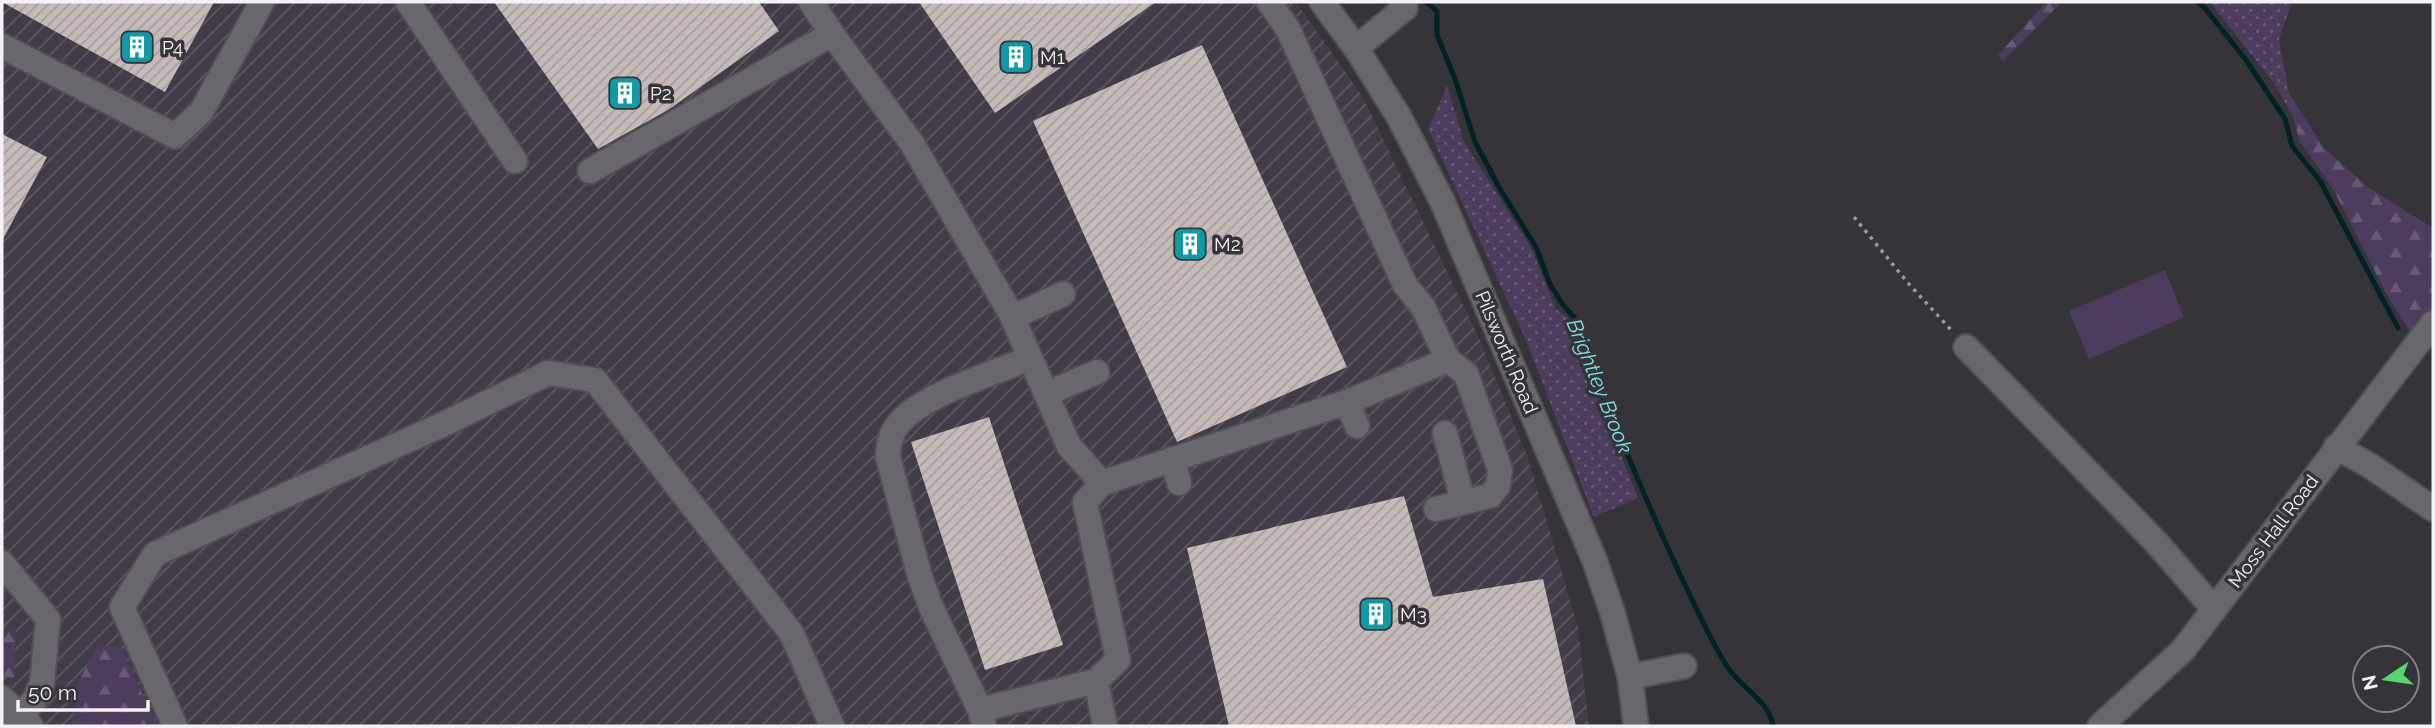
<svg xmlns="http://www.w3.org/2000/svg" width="2435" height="728" viewBox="0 0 2435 728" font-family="Raleway,sans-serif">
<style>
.industrial{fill:url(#industrial-furrows)}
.grass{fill:url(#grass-dots)}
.forest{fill:url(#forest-firs)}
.pitch{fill:#4c3d5d}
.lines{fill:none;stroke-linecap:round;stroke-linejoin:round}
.stream{stroke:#002325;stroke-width:5}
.building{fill:url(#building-hatch)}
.minor-casing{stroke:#514f54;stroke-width:28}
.path{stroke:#99979c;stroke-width:3.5;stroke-dasharray:3.5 5;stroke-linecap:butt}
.minor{stroke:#69666d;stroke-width:24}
.labels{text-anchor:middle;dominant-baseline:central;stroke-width:7;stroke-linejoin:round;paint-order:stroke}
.poi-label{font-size:19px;fill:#f4f2f6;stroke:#363339;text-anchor:start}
.street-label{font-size:19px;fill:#f4f2f6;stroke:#363339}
.water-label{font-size:21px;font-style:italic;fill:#78e2e5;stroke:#363339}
</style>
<defs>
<pattern id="industrial-furrows" width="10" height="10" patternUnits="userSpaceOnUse" patternTransform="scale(1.75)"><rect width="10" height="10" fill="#413c47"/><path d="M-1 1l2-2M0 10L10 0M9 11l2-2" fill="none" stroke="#5d5962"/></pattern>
<pattern id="grass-dots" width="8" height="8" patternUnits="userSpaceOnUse" patternTransform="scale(1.75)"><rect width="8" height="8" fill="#4c3d5d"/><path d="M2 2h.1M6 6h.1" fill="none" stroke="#665a75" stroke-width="1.8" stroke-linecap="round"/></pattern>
<pattern id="forest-firs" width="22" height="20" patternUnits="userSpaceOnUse" patternTransform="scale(1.75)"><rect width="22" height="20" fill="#4c3d5d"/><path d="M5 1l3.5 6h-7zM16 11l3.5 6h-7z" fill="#665a75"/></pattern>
<pattern id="building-hatch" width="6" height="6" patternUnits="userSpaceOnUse" patternTransform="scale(1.75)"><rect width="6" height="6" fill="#c4bab8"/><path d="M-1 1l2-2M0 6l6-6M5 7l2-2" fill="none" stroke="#a59e9c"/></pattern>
</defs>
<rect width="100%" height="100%" fill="#363339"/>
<!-- industrial -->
<path class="industrial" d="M2,2H1296L1363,97L1479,338L1528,458L1578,627L1589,726H2Z"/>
<!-- grass -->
<path class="grass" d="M2210,2H2292L2279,39L2293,116L2273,82Z
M1447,86L1464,142L1531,248L1556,309L1571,320L1572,332L1638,498L1594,517L1526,340L1428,129Z"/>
<!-- forest -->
<path class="forest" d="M2046,2H2062L2003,61L1998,55Z
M2287,90L2324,148L2369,188L2433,228V308L2412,335L2388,297L2332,187L2299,140Z
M16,629L14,679L2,675V632Z
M98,645L121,647L157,726H72L79,681Z"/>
<!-- pitch -->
<path class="pitch" d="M2165,270L2184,317L2089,359L2069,311Z"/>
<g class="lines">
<!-- stream -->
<path class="stream" d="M1426,2L1437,11V35L1455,79L1475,142L1500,189L1536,247L1550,284L1563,305L1580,324L1577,332L1586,358C1619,433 1649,509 1684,583C1698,611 1711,642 1728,668C1741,687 1770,702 1773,726
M2197,2L2204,7L2246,60L2285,119L2292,146L2320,181L2398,328"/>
</g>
<!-- building -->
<path class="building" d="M2,2H214L165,92Z
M494,2H759L779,31L668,110L598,149Z
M919,2H1156L995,113Z
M1202,45L1347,367L1177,442L1033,121Z
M2,134L47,157L2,241Z
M989,417L1063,645L985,670L911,442Z
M1404,496L1433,597L1543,579L1576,726H1229L1187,548Z"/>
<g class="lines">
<!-- minor casing -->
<g class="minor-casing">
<path id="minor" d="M408,2L515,161
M811,2L832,34L913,145L1011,314L1069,446L1102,483
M1322,2L1356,48L1399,117L1443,203L1594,559L1612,611L1630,677L1636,726
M2,46L175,136L201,112L262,2
M1356,48L1405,8
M590,171L832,34
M1013,317L1063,294
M1966,347L2155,541L2214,609
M1046,394L1097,372
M1347,402L1357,426
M1445,433L1463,502
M2336,447L2369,465L2433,509
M1172,459L1179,483
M1436,509L1490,496L1498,486L1500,470L1466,374L1448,360
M2,563L48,619L42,683L34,701L8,726
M1630,677L1684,666
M1096,681L1105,726
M2,698L31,726
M980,710L1096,681L1118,660L1085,502L1102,483L1347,402L1448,360L1423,307L1405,285L1288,29L1269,2
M175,726L122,607L155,554L446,423L548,373L595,380L792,634L832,726
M984,726L980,710L931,607L920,577L888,457C888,444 891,432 900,422C926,393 993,374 1030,358
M2100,726L2183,650L2433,323"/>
</g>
<!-- path -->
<path class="path" d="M1854,217L1908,283L1953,332"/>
<!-- minor -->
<use href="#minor" class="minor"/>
</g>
<!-- icons -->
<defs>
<g id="building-square" transform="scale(1.75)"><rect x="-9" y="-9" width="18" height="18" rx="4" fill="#0f9aa8" stroke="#363339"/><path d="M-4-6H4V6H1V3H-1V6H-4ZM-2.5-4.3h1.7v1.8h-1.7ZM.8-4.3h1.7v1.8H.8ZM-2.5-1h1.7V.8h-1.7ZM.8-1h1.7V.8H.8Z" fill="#fff"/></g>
</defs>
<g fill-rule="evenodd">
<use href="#building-square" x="137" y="47"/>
<use href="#building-square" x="1016" y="57"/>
<use href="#building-square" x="625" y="93"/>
<use href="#building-square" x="1190" y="244"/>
<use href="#building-square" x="1376" y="614"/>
</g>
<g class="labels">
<!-- poi labels -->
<g class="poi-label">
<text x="162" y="47">P4</text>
<text x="1040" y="57">M1</text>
<text x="650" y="93">P2</text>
<text x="1214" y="244">M2</text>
<text x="1400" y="614">M3</text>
</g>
<!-- street labels -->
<g class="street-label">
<text transform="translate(1507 352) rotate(67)">Pilsworth Road</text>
<text transform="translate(2273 531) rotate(-53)">Moss Hall Road</text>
</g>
<!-- water labels -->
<g class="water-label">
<text transform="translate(1600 386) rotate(68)">Brightley Brook</text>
</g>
</g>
<!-- border -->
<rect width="2435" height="728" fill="none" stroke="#f4f2f6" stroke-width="7"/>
<!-- north arrow -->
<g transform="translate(2386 679) rotate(257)"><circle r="33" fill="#363339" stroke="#827f85" stroke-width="2"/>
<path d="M0-5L12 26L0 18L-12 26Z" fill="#55d671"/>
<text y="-10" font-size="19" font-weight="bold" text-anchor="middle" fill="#f4f2f6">N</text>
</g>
<!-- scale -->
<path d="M18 700v10h130v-10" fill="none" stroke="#f4f2f6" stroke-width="3.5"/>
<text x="28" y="700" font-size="21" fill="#f4f2f6" stroke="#363339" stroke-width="5" paint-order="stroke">50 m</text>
</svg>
